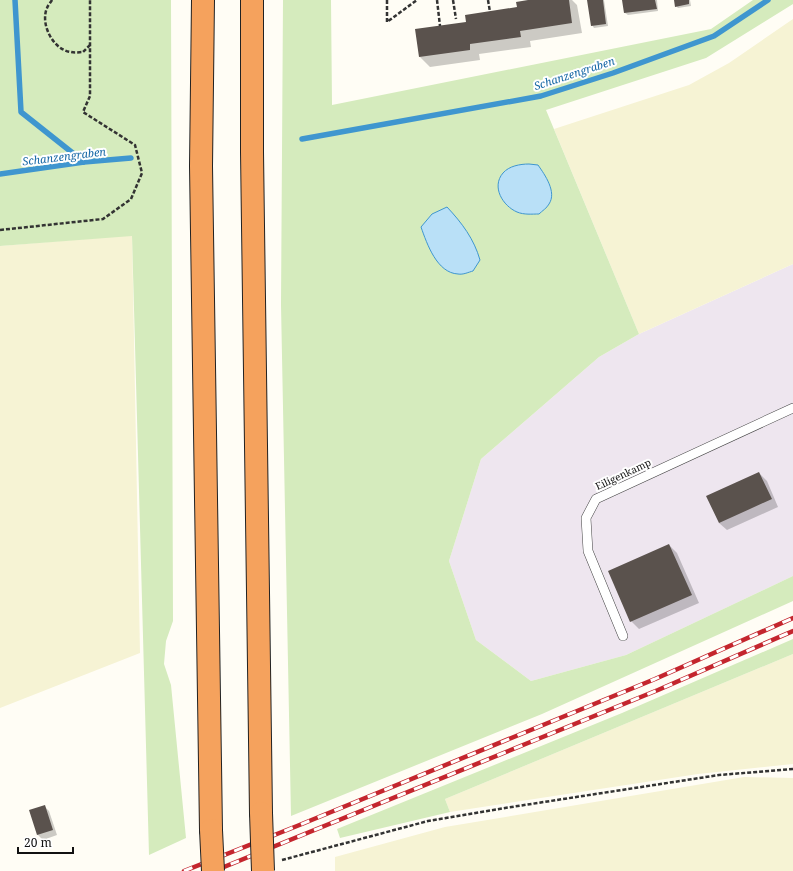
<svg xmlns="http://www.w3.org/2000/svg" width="793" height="871" viewBox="0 0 793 871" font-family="'Noto Serif',serif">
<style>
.industrial{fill:#eee6ef}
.farmland{fill:#f6f3d4}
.green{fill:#d5ebbd}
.water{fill:#b9e0f7;stroke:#3f96cf}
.shadow{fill:#0003}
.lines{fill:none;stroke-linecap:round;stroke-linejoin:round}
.stream{stroke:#3f96cf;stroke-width:5.5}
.building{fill:#5a524d}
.service-casing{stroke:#444;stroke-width:10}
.motorway-casing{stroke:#222;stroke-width:24}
.path{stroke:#333;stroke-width:2.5;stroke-dasharray:4 2;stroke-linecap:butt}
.service{stroke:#fff;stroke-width:9}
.motorway{stroke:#f5a25d;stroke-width:22}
.rail-casing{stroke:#c4262e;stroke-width:4.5}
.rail{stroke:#fff;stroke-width:3;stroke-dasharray:9;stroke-linecap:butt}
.motorway-bridge-casing{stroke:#222;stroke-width:24;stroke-linecap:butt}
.motorway-bridge{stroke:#f5a25d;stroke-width:22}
.labels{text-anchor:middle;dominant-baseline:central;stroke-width:4;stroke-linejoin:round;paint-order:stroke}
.street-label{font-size:10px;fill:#111;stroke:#fff}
.water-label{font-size:11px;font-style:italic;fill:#1768a6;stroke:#fff}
</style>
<rect width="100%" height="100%" fill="#fffdf5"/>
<!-- industrial -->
<path class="industrial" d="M793,264V576L626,655L531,681L476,640L449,561L481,459L599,357L639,334Z"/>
<!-- farmland -->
<path class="farmland" d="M793,19V264L639,334L554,129L689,85L729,63Z
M132,235L140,653L0,708V246Z
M793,654V764L698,774L450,812L445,799Z
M744,777L793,778V871H335V857L445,827Z"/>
<!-- green -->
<path class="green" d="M0,0H171L173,621L166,641L164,664L171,685L186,838L149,855L132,236L0,246Z
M283,0H331L332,105L711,29L753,0H793V4L706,58L546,110L639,334L599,357L481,459L449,561L476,640L531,681L626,655L793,576V601L542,714L291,816L281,305Z
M793,639V654L445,799L450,812L340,838L337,829L622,713Z"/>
<!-- water -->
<path class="water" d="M529,164L538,165C545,175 557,192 549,204C547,208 542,211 539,214C532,214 524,215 517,212C503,206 491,187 503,173C509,166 520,164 529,164Z
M447,207C462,223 474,239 480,260L473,271C469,272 463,275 458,274C437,273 427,244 421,227L432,214Z"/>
<!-- shadow -->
<path class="shadow" d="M535,0H572L577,5L582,33L530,41L531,47L479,54L480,60L430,67L420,57L416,30L467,23L518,8Z
M588,0H604L608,26L594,28L592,25Z
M623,0H657L658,11L628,15L625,13Z
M675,0H690L691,6L678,8L676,6Z
M759,473L767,481L778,507L727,530L719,523Z
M669,545L677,553L699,603L639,629L631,621Z
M44,806L49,811L57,835L43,840L38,835L30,811Z"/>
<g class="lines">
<!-- stream -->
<path class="stream" d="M15,0L21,112L84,162
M302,139L541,96L613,73L714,36L768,0
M0,174L84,162L131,158"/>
</g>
<!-- building -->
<path class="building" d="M528,0H569L572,23L520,31L521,37L470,44V50L419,57L415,29L466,22L465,15L517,7L516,2Z
M587,0H603L606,24L591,26Z
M622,0H655L657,9L624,13Z
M674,0H689V4L675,7Z
M759,472L772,499L719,523L706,496Z
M669,544L692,595L630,622L608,571Z
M45,805L53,830L37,835L29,810Z"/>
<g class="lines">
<!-- service casing -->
<g class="service-casing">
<path id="service" d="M623,636L588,551L586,518L596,499L793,408"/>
</g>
<!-- motorway casing -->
<g class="motorway-casing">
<path id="motorway" d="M203,0L201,166L211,830
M252,0V152L261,813"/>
</g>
<!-- path -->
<path class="path" d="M52,0C51,2 48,5 47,8C40,24 53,50 71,52C75,53 80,52 83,52L90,45
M387,0V22L417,0
M437,0L440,26
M453,0L456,19
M488,0L490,12
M0,230L103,219L131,199L142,173L135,145L83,112L90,96V0
M282,860L428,821L505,808L719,775L793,769"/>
<!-- service -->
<use href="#service" class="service"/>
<!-- motorway -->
<use href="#motorway" class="motorway"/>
<!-- rail casing -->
<g class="rail-casing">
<path id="rail" d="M184,871L297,826L655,679L793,618
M214,871L658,690L793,631"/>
</g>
<!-- rail -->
<use href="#rail" class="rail"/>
<!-- motorway-bridge casing -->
<g class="motorway-bridge-casing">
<path id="motorway-bridge" d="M261,813L263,871
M211,830L213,871"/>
</g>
<!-- motorway-bridge -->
<use href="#motorway-bridge" class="motorway-bridge"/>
</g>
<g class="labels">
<!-- street labels -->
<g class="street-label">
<text transform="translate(623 474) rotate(-25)">Eiligenkamp</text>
</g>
<!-- water labels -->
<g class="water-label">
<text transform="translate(574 73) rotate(-18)">Schanzengraben</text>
<text transform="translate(64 156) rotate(-7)">Schanzengraben</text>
</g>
</g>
<!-- scale -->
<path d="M18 847v6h55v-6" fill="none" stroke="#111111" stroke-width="2"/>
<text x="24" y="847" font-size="12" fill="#111111" stroke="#ffffff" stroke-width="3" paint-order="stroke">20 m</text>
</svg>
